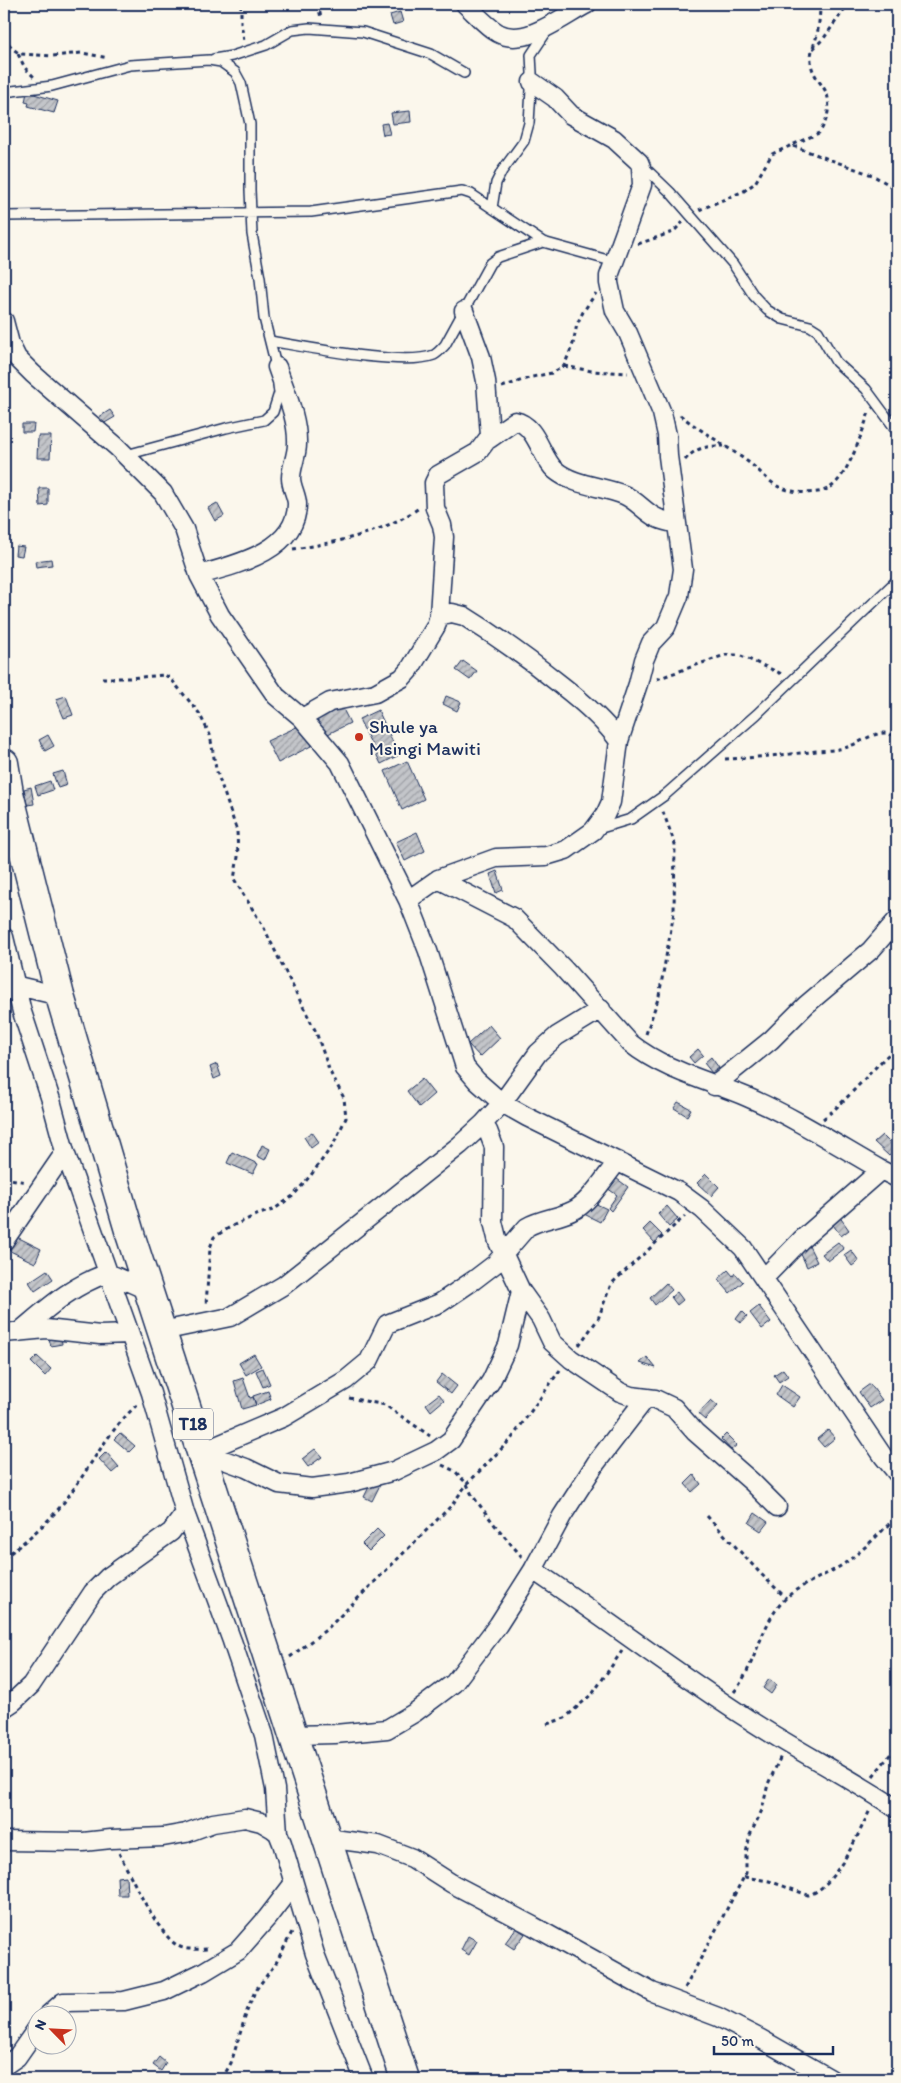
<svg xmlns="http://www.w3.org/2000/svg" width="901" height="2083" viewBox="0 0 901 2083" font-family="Itim,sans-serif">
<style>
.building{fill:url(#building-hatch);stroke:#1b2f5e}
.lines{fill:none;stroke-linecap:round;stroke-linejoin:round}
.service-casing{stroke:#1b2f5e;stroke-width:12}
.minor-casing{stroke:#1b2f5e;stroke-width:21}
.trunk-casing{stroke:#1b2f5e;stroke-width:31}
.path{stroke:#1b2f5e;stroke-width:3;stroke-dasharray:4 4;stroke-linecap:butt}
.service{stroke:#fbf7ec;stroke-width:9}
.minor{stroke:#fbf7ec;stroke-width:18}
.trunk{stroke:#fbf7ec;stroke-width:28}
.poi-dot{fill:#c8321e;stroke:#fbf7ec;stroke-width:2}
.labels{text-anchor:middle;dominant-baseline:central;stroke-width:4;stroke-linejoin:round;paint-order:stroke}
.shield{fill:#fbf7ec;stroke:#5e6b89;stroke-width:1}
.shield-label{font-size:18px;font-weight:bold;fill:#1b2f5e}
.poi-label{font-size:19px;fill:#1b2f5e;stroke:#fbf7ec;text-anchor:start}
</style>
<defs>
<pattern id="building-hatch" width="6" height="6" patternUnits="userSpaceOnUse" patternTransform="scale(1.25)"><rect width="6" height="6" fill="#c3c5c9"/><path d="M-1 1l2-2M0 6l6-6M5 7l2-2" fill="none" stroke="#9ea0a6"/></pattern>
</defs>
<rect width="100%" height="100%" fill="#fbf7ec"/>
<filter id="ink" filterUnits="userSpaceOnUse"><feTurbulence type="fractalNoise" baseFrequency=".02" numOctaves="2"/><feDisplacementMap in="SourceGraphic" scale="10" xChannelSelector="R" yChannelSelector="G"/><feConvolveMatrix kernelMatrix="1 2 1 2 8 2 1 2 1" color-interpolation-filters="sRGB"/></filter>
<g filter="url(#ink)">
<!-- building -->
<path class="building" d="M400,12L403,22L393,25L390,15Z
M27,92L58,101L54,113L28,106L29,103L25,102Z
M410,111L411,122L393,124L391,113Z
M387,123L390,134L383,135L381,124Z
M110,410L115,417L103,424L99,417Z
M22,424H34L33,432H22Z
M38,436H51L50,458H37Z
M39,488H48V505L40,506Z
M217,503L224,516L215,521L208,508Z
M16,546L24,547L22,556L15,555Z
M51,559L52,565L36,567L35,561Z
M463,661L477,671L470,680L456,670Z
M66,696L73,715L64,718L56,699Z
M446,696L461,702L457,711L443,704Z
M340,703L350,723L320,738L310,719Z
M378,710L399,755L381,764L359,719Z
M303,724L313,745L278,763L267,741Z
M48,735L54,746L45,751L39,740Z
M407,761L424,799L402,810L385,771Z
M63,771L67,785L58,788L53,774Z
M50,781L53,790L38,795L35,786Z
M31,787L34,804L27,805L24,789Z
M417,832L425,851L405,861L396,842Z
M497,871L503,890L496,893L490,874Z
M489,1025L500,1038L480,1057L468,1044Z
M698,1049L703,1055L694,1063L689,1057Z
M711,1057L719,1068L712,1073L704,1063Z
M217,1064L221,1076L214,1079L210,1067Z
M422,1079L434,1094L419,1107L407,1091Z
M678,1102L691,1109L687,1116L674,1108Z
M312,1132L319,1142L311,1148L304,1137Z
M882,1135L896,1149L889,1156L874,1142Z
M262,1145L270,1149L265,1160L257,1156Z
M232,1152L258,1164L253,1174L227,1163Z
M609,1173L628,1187L611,1211L608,1208L617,1195L601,1184Z
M706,1174L719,1187L711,1196L697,1183Z
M590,1201L607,1209L600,1222L584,1214Z
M667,1206L678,1219L669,1227L658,1214Z
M839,1216L849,1230L841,1236L831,1222Z
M650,1223L662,1235L655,1243L643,1230Z
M11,1234L41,1249L35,1263L4,1248Z
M838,1242L844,1249L828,1261L822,1254Z
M809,1246L817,1262L807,1267L799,1250Z
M851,1250L859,1261L852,1266L844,1255Z
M47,1270L53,1279L35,1291L29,1282Z
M728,1270L733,1276L735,1273L743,1282L730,1293L718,1279Z
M666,1283L672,1290L655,1305L650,1298Z
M677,1292L683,1300L677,1305L671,1297Z
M759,1306L771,1322L762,1329L750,1313Z
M742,1311L747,1316L741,1323L736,1319Z
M61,1336L62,1344L51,1346L49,1339Z
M254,1354L261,1366L246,1375L239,1363Z
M37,1356L51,1369L45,1376L31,1362Z
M647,1357L656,1368L640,1363Z
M263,1368L270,1384L263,1387L256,1371Z
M783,1369L788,1376L779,1382L774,1375Z
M442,1374L457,1386L451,1394L436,1382Z
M243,1378L250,1398L253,1397L256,1405L242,1409L234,1381Z
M870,1384L882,1400L870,1408L859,1392Z
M782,1385L800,1397L793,1407L776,1395Z
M268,1391L271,1399L256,1405L253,1396Z
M439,1394L444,1400L431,1411L426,1404Z
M711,1400L718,1406L705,1420L698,1414Z
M828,1430L835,1438L824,1447L817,1439Z
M120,1433L135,1446L129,1452L114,1439Z
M726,1434L737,1445L731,1450L721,1439Z
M315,1449L322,1457L308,1467L302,1459Z
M106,1452L119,1467L112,1473L99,1459Z
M694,1475L701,1484L692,1492L685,1484Z
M372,1481L380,1485L372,1501L364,1497Z
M755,1513L768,1522L761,1531L749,1523Z
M377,1529L384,1536L369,1551L362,1544Z
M769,1679L777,1685L771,1694L763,1688Z
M126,1876L127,1895H118L117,1877Z
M516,1928L525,1934L514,1949L505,1943Z
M468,1936L477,1941L469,1955L461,1950Z
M159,2057L166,2063L161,2071L153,2065Z"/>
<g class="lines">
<!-- service casing -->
<g class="service-casing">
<path id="service" d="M214,59L232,56L266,45L292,30L309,28L363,32L431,54L464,73
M4,92L52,86L130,65L209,60L221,62L235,72L241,83L250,124V190L252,234L260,278L264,318L277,370
M642,165L670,192L733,264L754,296L767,310L782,319L810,326L818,331L836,362L866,389L897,431
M492,208L496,183L502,171L524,141L529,123L532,73L531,55L547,31
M4,216L311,212L462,191L471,194L543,242L615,262
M270,341C306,347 404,367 434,355C438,353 442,348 445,345L490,263L498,257L543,242
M126,455L226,428L264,420L273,412L279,393L278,385
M598,829L631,819L665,795L757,714L897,580"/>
</g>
<!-- minor casing -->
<g class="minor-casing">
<path id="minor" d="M465,4C475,13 486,26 498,33C525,48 563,16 587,4
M4,321L10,344L17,358L33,374L117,447L163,493L184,529L199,575L220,615L276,696L302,718L340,763L408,900L428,951L465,1067L477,1081L502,1103L527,1117L679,1192L702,1209L743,1248L883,1456L897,1473
M489,439L515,421C537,425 541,458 555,470C574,486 602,486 624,495C636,500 644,511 655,517C662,521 670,522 677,524
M199,575C235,565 297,551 297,504C297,496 291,487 291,478C291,467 297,456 297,444C298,418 285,391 277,367
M439,615L452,613L464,616C498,637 530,660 561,685C583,702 603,719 619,741
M302,718L330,702L375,693L402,678L410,669L436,626L439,615L444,537L442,525L435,508L434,483L438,475L478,452L490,436L486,381L481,357L464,311
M438,879L514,918L563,968L630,1043C665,1071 707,1080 747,1097C794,1117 837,1145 881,1170
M408,900L438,879L496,858L546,856L566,850L593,831L605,815L611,802L619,741L638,684L644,660L651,643L666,627L679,596L683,569L668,456L667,435L662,413L628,333L615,311L609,283V276L642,185L641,167L639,162L614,139L571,115L555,98L532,82
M4,937L22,1012L51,1100L65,1152L151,1393L185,1513L232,1641L264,1735L275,1789L278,1833
M4,991L16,986L22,987L60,996
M714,1086L771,1040L806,1005L871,950L897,920
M483,1124L488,1131L494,1147L493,1222L498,1242L521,1291L541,1319L552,1342L571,1359L620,1392L631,1396L655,1399L674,1408L695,1432L752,1482L777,1507
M4,1241L65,1152
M764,1278L801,1240L881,1170L897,1178
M162,1331L230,1317L284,1285L460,1145L483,1124L502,1103L538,1053L557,1036L601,1009
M19,1332C49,1307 71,1286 108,1273L149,1291
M4,1333L46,1329L100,1335L130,1334
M202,1452L284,1417L346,1380L369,1361L387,1324L440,1303L474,1280L495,1264L527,1227C541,1219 558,1218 572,1211C589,1204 606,1175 618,1161
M202,1452L246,1468L279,1484L312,1488L349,1483L394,1471L436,1451L451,1440L491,1381L508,1345L521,1291
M533,1570C606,1619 675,1672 748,1719C797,1751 849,1777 897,1809
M4,1708L13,1702L31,1685L93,1592L108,1577L171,1532L185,1513
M293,1735L335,1734L387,1729L414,1713L454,1683L498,1625L533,1570L562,1516L596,1463L646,1398
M326,1838L378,1845L412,1858L451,1883L533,1926L652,1992L718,2017L761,2039L831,2079
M4,1841L83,1842L111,1839L163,1837L186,1833L213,1823L245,1818L261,1822L273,1829L278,1833L282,1843L315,1954L364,2079
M47,2016L63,2002L124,2001L164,1991L203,1972L238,1951L267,1918L294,1883
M4,2066L17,2057L38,2027"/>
</g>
<!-- trunk casing -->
<g class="trunk-casing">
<path id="trunk" d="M4,763L9,793L60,996L131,1237L405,2079"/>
</g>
<!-- path -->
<path class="path" d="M241,4V23L244,41
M318,4L321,18
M4,38L13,49L20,54L53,56L82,53L108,58
M813,49L824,38L848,4
M18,54L25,68L34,77
M793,146L872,175L897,189
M699,210L744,191L755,183L772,154L819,133C827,122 832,105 826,92C821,82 811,74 811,61C810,52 815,43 817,35C819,25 820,14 820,4
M638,244L673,232L683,222
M564,366L592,371L628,373
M502,387L532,377L552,373L564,366L573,344L577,324L583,312L596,293
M680,415C703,433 729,447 752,465C761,472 769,482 779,487C793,493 819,496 831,487C849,474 862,433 869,412
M685,460C696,447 707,446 724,446
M293,549C336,543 383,533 419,508
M102,678H129L165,675L171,679L199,713L210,735L216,769L237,831L238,857L234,879L263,926L282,965L316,1032L330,1072L344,1098L346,1118L333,1145L311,1175L293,1196L273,1210L259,1214L232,1226L214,1237L210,1248L206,1305
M657,679L725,655H739L782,674
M725,759C753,758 781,755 810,752C821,750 833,751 844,748C861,744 881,724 897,738
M646,1034L659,996L674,912L675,844L662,809
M823,1119C850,1098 871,1069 897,1047
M4,1178L27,1182
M579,1345L598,1319L611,1284L685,1216
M349,1398L385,1405L430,1436
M442,1465L455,1471L467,1484L472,1495L494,1524L522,1557
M707,1516L761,1574L786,1598
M4,1558C28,1539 52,1520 70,1494C92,1464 109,1430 137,1405
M290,1657L327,1629L452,1505L467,1484L512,1438L560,1370
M734,1692C757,1664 760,1623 786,1598C798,1586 824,1576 839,1567C861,1553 879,1534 897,1516
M547,1724L565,1718L593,1693L622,1651
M873,1776L897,1746
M119,1853C130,1874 161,1943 183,1948C191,1950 202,1949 210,1949
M744,1877L769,1881L808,1895C834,1889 859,1833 870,1810
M685,1988L746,1873V1853L750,1835L762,1810L768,1784L781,1756
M222,2079L231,2063L247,2011L255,1991L276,1963L292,1932"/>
<!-- service -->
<use href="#service" class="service"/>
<!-- minor -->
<use href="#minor" class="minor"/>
<!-- trunk -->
<use href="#trunk" class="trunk"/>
</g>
</g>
<!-- markers -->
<circle class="poi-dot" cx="359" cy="737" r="5"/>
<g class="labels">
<!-- shield labels -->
<rect class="shield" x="173" y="1408.5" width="40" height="31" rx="4"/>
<g class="shield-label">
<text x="193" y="1424">T18</text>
</g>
<!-- poi labels -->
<g class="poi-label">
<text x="369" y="726">Shule ya<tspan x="369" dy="22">Msingi Mawiti</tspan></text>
</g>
</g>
<!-- margin -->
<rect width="901" height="2083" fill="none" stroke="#fbf7ec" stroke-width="20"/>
<rect x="10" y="10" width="881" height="2063" fill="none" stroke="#1b2f5e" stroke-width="2" filter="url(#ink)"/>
<!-- north arrow -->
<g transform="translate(52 2030) rotate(294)"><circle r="24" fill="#fbf7ec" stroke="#a1a7b3"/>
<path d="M0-4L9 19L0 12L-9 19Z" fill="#c8321e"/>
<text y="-8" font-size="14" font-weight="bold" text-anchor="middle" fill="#1b2f5e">N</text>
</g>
<!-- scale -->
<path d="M714 2046v8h119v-8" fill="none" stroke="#1b2f5e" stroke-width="2.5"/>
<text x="721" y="2046" font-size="15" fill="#1b2f5e" stroke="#fbf7ec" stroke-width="4" paint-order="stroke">50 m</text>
</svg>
